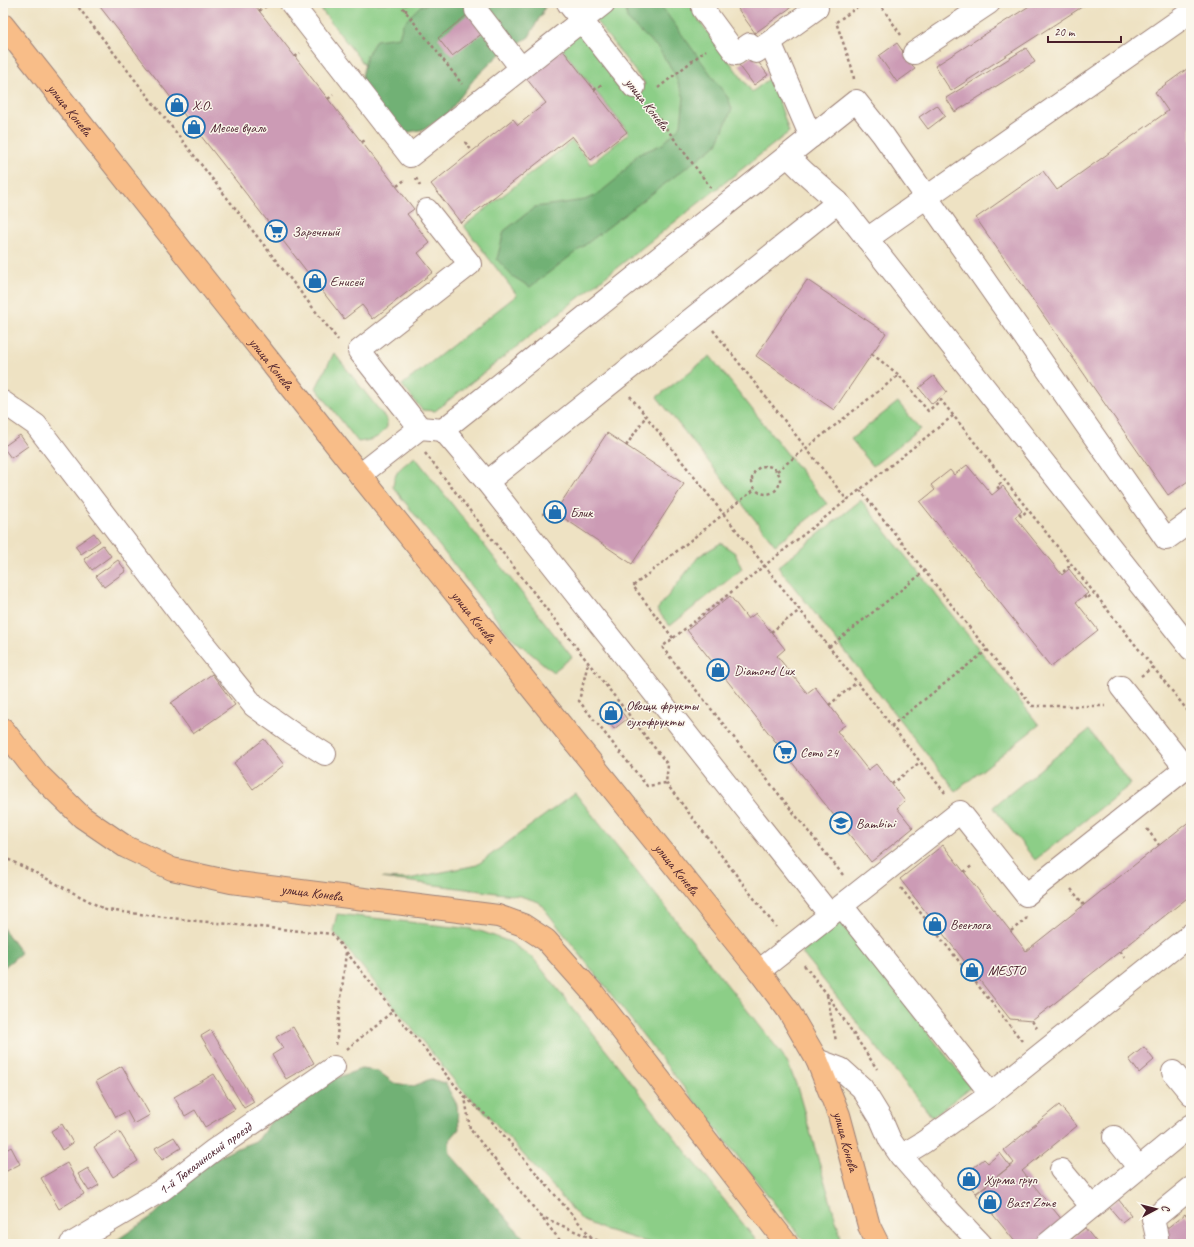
<svg xmlns="http://www.w3.org/2000/svg" width="1194" height="1247" viewBox="0 0 1194 1247" font-family="Caveat,sans-serif">
<style>
.green{fill:#8cce87;stroke:#6b7659}
.forest{fill:#71b174;stroke:#5e6850}
.building{fill:#cc9bb5}
.lines{fill:none;stroke-linecap:round;stroke-linejoin:round}
.minor-casing{stroke:#9c8077;stroke-width:24}
.major-casing{stroke:#9c8077;stroke-width:24}
.path{stroke:#9c8077;stroke-width:2.5;stroke-dasharray:3 3;stroke-linecap:butt}
.minor{stroke:#fff;stroke-width:22}
.major{stroke:#f8bd88;stroke-width:22}
.labels{text-anchor:middle;dominant-baseline:central;stroke-width:3;stroke-linejoin:round;paint-order:stroke}
.street-label{font-size:14px;fill:#4a1f2b;stroke:#fbf7ec}
.poi-label{font-size:14px;fill:#4a1f2b;stroke:#fbf7ec;text-anchor:start}
</style>
<rect width="100%" height="100%" fill="#fbf7ec"/>
<filter id="ink" filterUnits="userSpaceOnUse"><feTurbulence type="fractalNoise" baseFrequency=".025" numOctaves="2"/><feDisplacementMap in="SourceGraphic" scale="8" xChannelSelector="R" yChannelSelector="G"/><feConvolveMatrix kernelMatrix="1 2 1 2 8 2 1 2 1" color-interpolation-filters="sRGB"/></filter>
<filter id="wash" filterUnits="userSpaceOnUse"><feTurbulence type="fractalNoise" baseFrequency=".012" numOctaves="4" result="noise"/><feDisplacementMap in="SourceGraphic" scale="16" xChannelSelector="R" yChannelSelector="G"/><feGaussianBlur stdDeviation="0.9" result="paint"/><feColorMatrix in="noise" values="0 0 0 0 0 0 0 0 0 0 0 0 0 0 0 0 0 1.4 0 .05"/><feComposite in="paint" operator="in"/></filter>
<g filter="url(#wash)">
<rect width="100%" height="100%" fill="#eee2c3"/>
<!-- green -->
<path class="green" d="M316,3H534L543,14L408,121Z
M582,3H710L695,15L752,92L771,77L789,132L435,411L422,410L402,385L517,295L464,226L572,141L591,164L629,133L558,44L581,25L631,94L645,84Z
M334,353L387,420V427C378,439 373,440 358,442L316,388Z
M710,356L827,504L775,545L657,397Z
M898,402L920,429L873,466L851,439Z
M415,457L572,657L553,672L510,636L393,487C395,469 402,467 415,457Z
M861,500L1039,725L956,791L778,567Z
M721,543L735,553L742,569L670,626L657,610L699,556Z
M1089,730L1131,784L1035,860L993,807Z
M575,793L782,1054L789,1066L797,1087L843,1244H806L539,902L520,896L381,878L408,879L477,865Z
M337,914L471,929L483,932L510,942L533,958L759,1244H653L603,1229L582,1220L487,1114L461,1089L333,931Z
M840,922L971,1087L932,1117L802,953Z"/>
<!-- forest -->
<path class="forest" d="M437,3H545V7L529,37L499,55L474,79L448,113L425,129L404,133L364,105L362,76L367,55L376,40L399,37L403,24L420,6Z
M627,3H659L728,98L732,109L717,144L530,287L512,276L497,259L504,231L535,207L585,200L598,194L619,177L637,155L663,144L681,125L684,97L673,71L658,48L627,19L626,6Z
M3,928L21,953L3,968Z
M361,1069L378,1071L394,1083L414,1086L430,1079L445,1083L457,1105L459,1129L449,1141L450,1154L529,1244H111L154,1215L204,1165L233,1150L258,1140L276,1114L320,1084Z"/>
<g id="blocks">
<!-- building -->
<path class="building" d="M97,3H253L414,209L407,214L430,243L418,253L433,272L373,319L362,305L344,319Z
M746,3H797L755,33L738,9Z
M1034,3H1088L951,91L935,66Z
M468,14L483,33L452,56L438,38Z
M897,43L915,69L897,82L879,56Z
M1026,48L1035,62L955,112L946,98Z
M562,49L627,132L591,160L572,136L461,223L431,184L513,119L518,125L546,103L526,78Z
M753,55L768,75L754,85L739,65Z
M1191,66V479L1168,495L976,218L1043,171L1057,190L1168,111L1155,92Z
M937,105L945,116L928,129L919,117Z
M807,280L886,333L834,410L756,356Z
M934,376L947,392L932,404L919,388Z
M607,433L684,484L632,564L555,512Z
M20,435L28,446L11,458L3,447Z
M967,465L992,495L1003,486L1022,511L1015,517L1062,575L1069,569L1088,593L1076,602L1098,630L1051,667L920,502L935,490L931,485L950,470L954,475Z
M94,533L100,541L81,554L75,546Z
M103,545L111,556L92,570L84,559Z
M118,560L126,571L104,587L96,576Z
M730,596L748,619L756,613L785,649L777,656L807,693L815,687L845,725L837,731L868,770L876,764L905,801L897,808L913,828L871,862L687,630Z
M212,674L235,705L193,734L171,703Z
M614,702L627,719L614,729L601,713Z
M264,739L284,765L253,789L234,763Z
M1191,820V895L1032,1021L1010,1019L900,879L943,845L1026,951Z
M293,1027L314,1063L286,1079L272,1055L283,1048L276,1037Z
M211,1030L254,1102L244,1108L201,1036Z
M1144,1047L1154,1060L1139,1073L1129,1059Z
M122,1066L150,1115L134,1124L127,1111L116,1117L96,1081Z
M214,1074L235,1109L205,1127L195,1110L185,1116L174,1097Z
M1059,1105L1077,1126L1022,1171L1063,1221L1035,1244H1017L976,1194L1014,1163L1004,1150Z
M62,1124L73,1143L62,1150L51,1131Z
M119,1131L138,1161L113,1177L94,1147Z
M174,1137L181,1148L162,1160L155,1148Z
M11,1147L20,1164L3,1173V1152Z
M1000,1153L1010,1166L976,1193L962,1177L984,1159L988,1163Z
M67,1163L84,1194L59,1209L41,1178Z
M88,1168L99,1185L89,1191L78,1174Z
M1118,1199L1131,1215L1122,1222L1109,1207Z
M1185,1214L1191,1221V1244H1147Z
M1085,1228L1098,1244H1065Z"/>
</g>
</g>
<g filter="url(#ink)">
<use href="#blocks" fill-opacity="0" stroke="#9c8077" stroke-width="1"/>
<g class="lines">
<!-- minor casing -->
<g class="minor-casing">
<g id="minor">
<path d="M291,3L410,156L604,3"/>
<path d="M568,3L634,87"/>
<path d="M703,9L736,54L750,44L756,52L817,8L814,3"/>
<path d="M476,10L521,68"/>
<path d="M770,42L811,137"/>
<path d="M914,53L989,3"/>
<path d="M788,156L803,171L838,202L1191,649"/>
<path d="M867,239L1191,12"/>
<path d="M3,402L36,425L194,632L254,706L292,733L325,754"/>
<path d="M420,428L359,351L470,264L427,210"/>
<path d="M443,430L487,482L830,915"/>
<path d="M360,475L420,428L443,430L856,101L883,135L1166,539L1191,521"/>
<path d="M487,482L838,202"/>
<path d="M1121,687L1186,769"/>
<path d="M842,906L991,1094"/>
<path d="M759,971L960,812L1026,895L1191,764"/>
<path d="M817,1060L841,1069L862,1088L881,1119L890,1140L901,1156L941,1202L981,1244"/>
<path d="M1173,1072L1191,1094"/>
<path d="M1114,1137L1139,1168"/>
<path d="M901,1156L924,1142L991,1094L1191,934"/>
<path d="M1061,1170L1092,1207"/>
<path d="M1157,1237L1153,1219L1191,1188"/>
<path id="s1" d="M71,1244L162,1190L214,1150L334,1067"/>
<path d="M1047,1244L1191,1125"/>
</g>
</g>
<!-- major casing -->
<g class="major-casing">
<g id="major">
<path id="s2" d="M3,25L360,475L759,971L788,1010L817,1060L839,1115L869,1226L878,1244"/>
<path id="s3" d="M3,729L37,773L82,817L126,847L172,869L231,882L498,916L523,925L546,940L593,993L787,1244"/>
</g>
</g>
<!-- path -->
<path class="path" d="M75,3L338,340
M399,3L462,84
M406,3V12
M879,3L901,35
M259,11L268,5
M295,57L300,53
M854,79L852,68L836,22L864,3
M658,88L706,50
M594,90L602,84
M328,99L333,95
M648,104L711,188
M362,142L367,139
M465,142L472,151
M416,178L421,188
M397,186L406,179
M713,330L847,500
M872,354L899,375L928,411L941,400L1191,715
M630,396L945,793
M626,446L646,416
M425,453L668,765L666,783L647,786L579,701L588,663
M752 480a14 14 0 1 1 28 0a14 14 0 1 1-28 0Z
M777,471L899,375
M999,489L997,486L1005,480
M860,490L1032,706H1105
M542,514L555,512
M1019,514L1021,516L1028,510
M1065,572L1064,571L1072,564
M1084,596L1086,599L1094,593
M771,632L800,610
M673,638L633,586L755,489
M829,647L925,571
M1141,676L1153,667
M829,705L857,682
M891,726L987,650
M666,783L776,927
M892,784L920,762
M1147,829L1159,845
M3,857L34,872L106,910L197,921L332,934L393,1011L465,1097L470,1129L563,1244
M964,872L973,865
M843,875L662,647L954,415
M901,888L1022,1041
M1071,889L1084,905
M1011,931L1027,918
M1120,951L1125,958
M804,965L827,994L877,1069
M827,995L836,1041
M1032,1021L1037,1028
M336,1045L346,952
M347,1049L393,1011
M465,1097L487,1116L593,1239
M540,1216L593,1239L611,1244"/>
<!-- minor -->
<use href="#minor" class="minor"/>
<!-- major -->
<use href="#major" class="major"/>
</g>
</g>
<!-- icons -->
<defs>
<g id="shop-ring" transform="scale(1.15)"><circle r="9.5" fill="#fbf7ec" stroke="#1f6fb2" stroke-width="1.5"/><path d="M-5-2.5h2.3a2.7 3.5 0 0 1 5.4 0H5L5.5 6h-11ZM-1.5-2.5h3a1.5 2.3 0 0 0-3 0Z" fill="#1f6fb2"/></g>
<g id="supermarket-ring" transform="scale(1.15)"><circle r="9.5" fill="#fbf7ec" stroke="#1f6fb2" stroke-width="1.5"/><path d="M-6-5.5h2.5l.6 2H6L4.5 2H-2.5L-4.4-4H-6ZM-1.5 3.2a1.3 1.3 0 1 0 .1 0ZM3 3.2a1.3 1.3 0 1 0 .1 0Z" fill="#1f6fb2"/></g>
<g id="school-ring" transform="scale(1.15)"><circle r="9.5" fill="#fbf7ec" stroke="#1f6fb2" stroke-width="1.5"/><path d="M0-5L7-2L0 1L-7-2ZM-4 1L0 2.5L4 1V4Q0 6-4 4Z" fill="#1f6fb2"/></g>
</defs>
<g fill-rule="evenodd">
<use href="#shop-ring" x="177" y="105"/>
<use href="#shop-ring" x="194" y="127"/>
<use href="#supermarket-ring" x="276" y="231"/>
<use href="#shop-ring" x="315" y="281"/>
<use href="#shop-ring" x="555" y="512"/>
<use href="#shop-ring" x="718" y="670"/>
<use href="#shop-ring" x="611" y="713"/>
<use href="#supermarket-ring" x="785" y="752"/>
<use href="#school-ring" x="841" y="823"/>
<use href="#shop-ring" x="935" y="924"/>
<use href="#shop-ring" x="972" y="970"/>
<use href="#shop-ring" x="969" y="1179"/>
<use href="#shop-ring" x="990" y="1202"/>
</g>
<g class="labels">
<!-- street labels -->
<g class="street-label">
<text transform="translate(647 104) rotate(52)">улица Конева</text>
<text stroke="none"><textPath href="#s2" startOffset="108">улица Конева</textPath></text>
<text stroke="none"><textPath href="#s2" startOffset="432">улица Конева</textPath></text>
<text stroke="none"><textPath href="#s2" startOffset="756">улица Конева</textPath></text>
<text stroke="none"><textPath href="#s2" startOffset="1080">улица Конева</textPath></text>
<text stroke="none"><textPath href="#s3" startOffset="365">улица Конева</textPath></text>
<text stroke="none"><textPath href="#s2" startOffset="1404">улица Конева</textPath></text>
<text stroke="none"><textPath href="#s1" startOffset="159">1-й Тюкалинский проезд</textPath></text>
</g>
<!-- poi labels -->
<g class="poi-label">
<text x="192" y="105">X.O.</text>
<text x="210" y="127">Месье вуаль</text>
<text x="292" y="231">Заречный</text>
<text x="330" y="281">Енисей</text>
<text x="570" y="512">Блик</text>
<text x="734" y="670">Diamond Lux</text>
<text x="626" y="705">Овощи фрукты<tspan x="626" dy="16">сухофрукты</tspan></text>
<text x="800" y="752">Сеть 24</text>
<text x="856" y="823">Bambini</text>
<text x="950" y="924">Beerлога</text>
<text x="988" y="970">MESTO</text>
<text x="984" y="1179">Хурма груп</text>
<text x="1006" y="1202">Bass Zone</text>
</g>
</g>
<!-- margin -->
<rect width="1194" height="1247" fill="none" stroke="#fbf7ec" stroke-width="16"/>
<!-- north arrow -->
<g transform="translate(1156 1209) rotate(83)" stroke="#fbf7ec" stroke-width="3" paint-order="stroke">
<path d="M0-3L7 15L0 10L-7 15Z" fill="#4a1f2b"/>
<text y="-6" font-size="11" font-weight="bold" text-anchor="middle" fill="#4a1f2b">С</text>
</g>
<!-- scale -->
<path d="M1048 36v6h73v-6" fill="none" stroke="#4a1f2b" stroke-width="2"/>
<text x="1054" y="36" font-size="12" fill="#4a1f2b" stroke="#fbf7ec" stroke-width="3" paint-order="stroke">20 m</text>
</svg>
